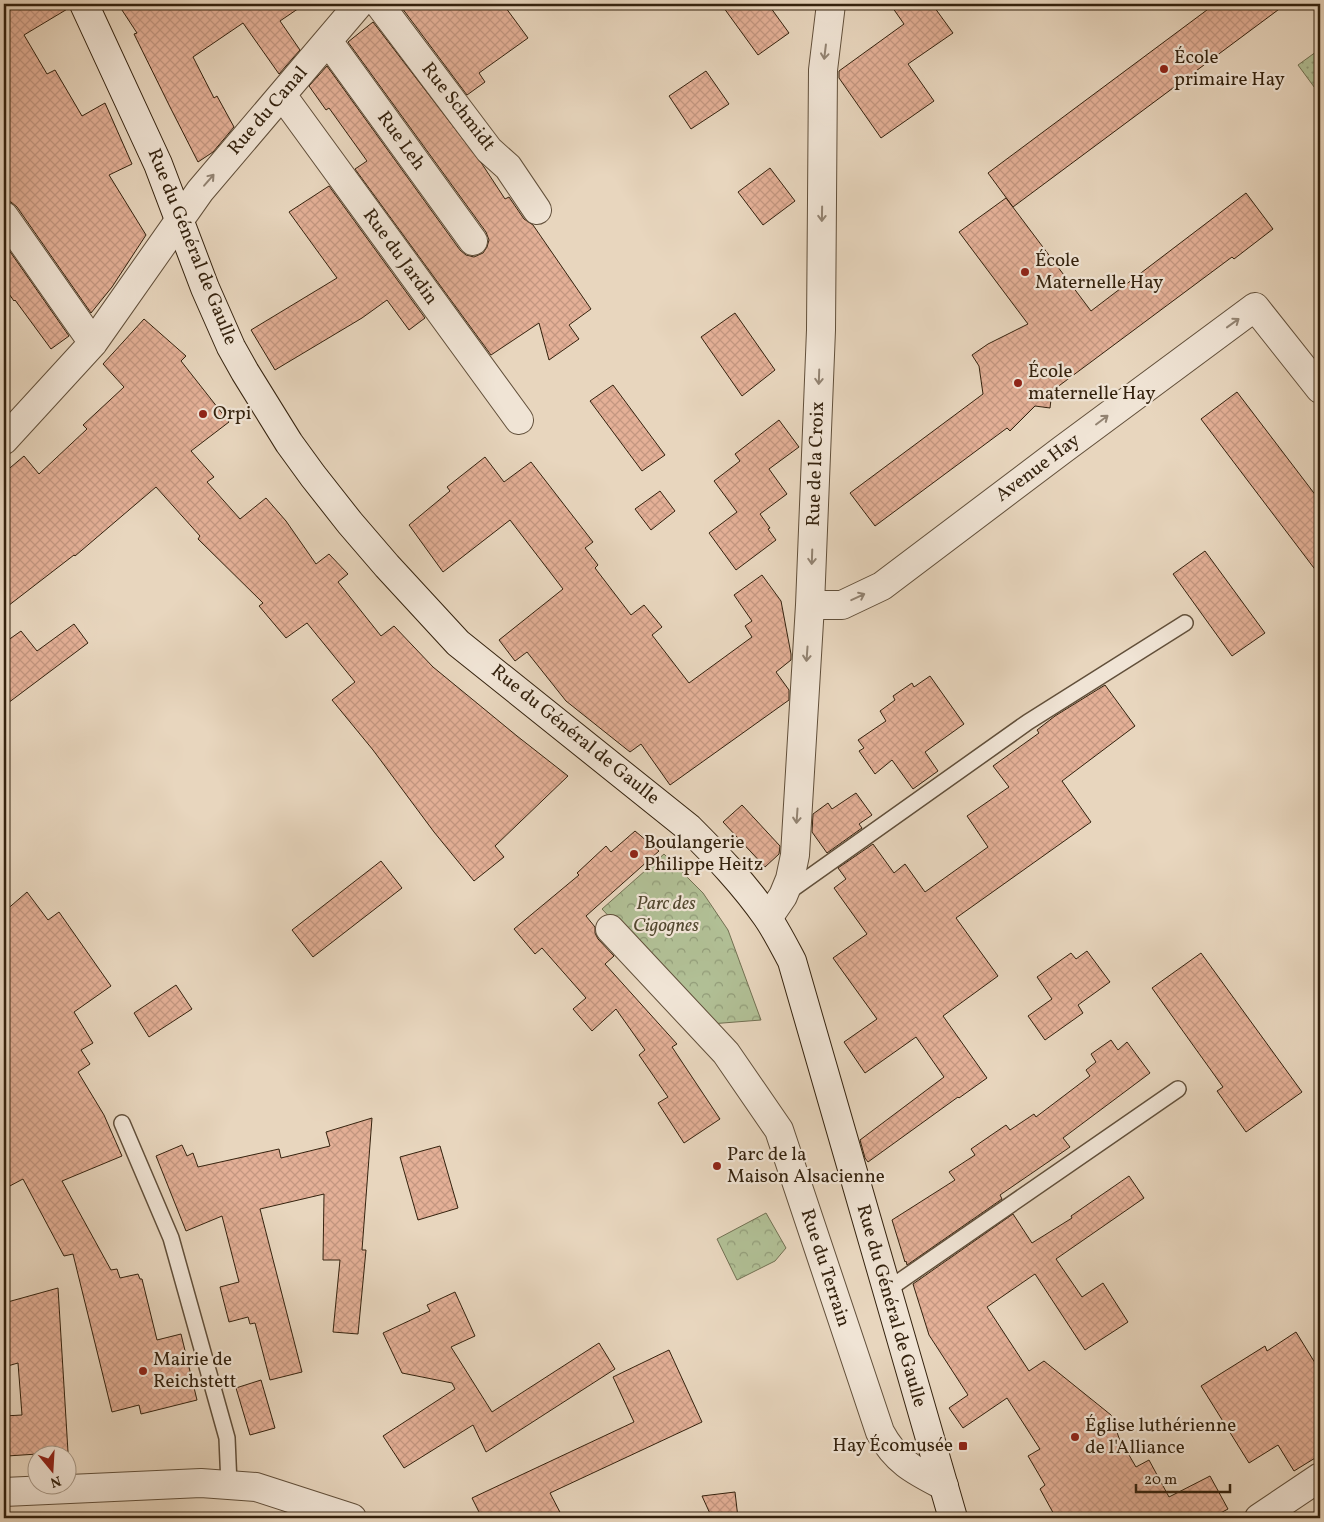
<svg xmlns="http://www.w3.org/2000/svg" width="1324" height="1522" viewBox="0 0 1324 1522" font-family="Vollkorn,serif">
<style>
.grass{fill:url(#grass-dots);stroke:#727052}
.forest{fill:url(#forest-crowns);stroke:#727052}
.building{fill:url(#building-cross-hatch);stroke:#34220e}
.lines{fill:none;stroke-linecap:round;stroke-linejoin:round}
.lane-casing{stroke:#614f3a;stroke-width:18}
.street-casing{stroke:#614f3a;stroke-width:30}
.secondary-casing{stroke:#34220e;stroke-width:30}
.lane{stroke:#f0e4d5;stroke-width:15}
.street{stroke:#f0e4d5;stroke-width:28}
.secondary{stroke:#f0e4d5;stroke-width:28}
.oneway{stroke:#928372}
.poi-dot{fill:#8f2418;stroke:#f0e4d5;stroke-width:2}
.labels{text-anchor:middle;dominant-baseline:central;stroke-width:4.5;stroke-linejoin:round;paint-order:stroke}
.poi-label{font-size:19px;fill:#34220e;stroke:#f0e4d5;text-anchor:start}
.street-label{font-size:19px;fill:#34220e;stroke:#f0e4d5}
.park-label{font-size:19px;font-style:italic;fill:#534930;stroke:#f0e4d5}
</style>
<defs>
<pattern id="grass-dots" width="8" height="8" patternUnits="userSpaceOnUse" patternTransform="scale(1.25)"><rect width="8" height="8" fill="#b1bf95"/><path d="M2 2h.1M6 6h.1" fill="none" stroke="#919b78" stroke-width="1.8" stroke-linecap="round"/></pattern>
<pattern id="forest-crowns" width="20" height="18" patternUnits="userSpaceOnUse" patternTransform="scale(1.25)"><rect width="20" height="18" fill="#b1bf95"/><path d="M2 6a3 3 0 1 1 6 0M12 15a3 3 0 1 1 6 0" fill="none" stroke="#919b78"/></pattern>
<pattern id="building-cross-hatch" width="8" height="8" patternUnits="userSpaceOnUse" patternTransform="scale(1.25)"><rect width="8" height="8" fill="#e4b097"/><path d="M0 0l8 8M0 8l8-8" fill="none" stroke="#c49781"/></pattern>
</defs>
<rect width="100%" height="100%" fill="#e8d6be"/>
<filter id="stains"><feTurbulence type="fractalNoise" baseFrequency=".004" numOctaves="4"/><feColorMatrix values="0 0 0 0 .2 0 0 0 0 .09 0 0 0 0 .02 0 0 0 .5 -.17"/></filter>
<radialGradient id="worn" r=".72"><stop offset=".6" stop-color="#630" stop-opacity="0"/><stop offset="1" stop-color="#630" stop-opacity=".3"/></radialGradient>
<!-- grass -->
<path class="grass" d="M1320,49V95L1298,65Z"/>
<!-- forest -->
<path class="forest" d="M664,854L703,893L728,930L761,1020L710,1024L602,909Z
M766,1213L786,1248L775,1261L737,1280L717,1239Z"/>
<!-- building -->
<path class="building" d="M4,4H69V8L24,35L47,74L55,70L82,116L105,103L132,164L109,175L146,235L112,287L91,313L17,207L11,202L4,201Z
M118,4H305L280,21L300,50L279,74L243,23L193,57L214,98L217,96L234,127L213,152L198,162L170,107L134,34L137,33Z
M399,4H503L528,38L479,73L485,82L467,95Z
M721,4H768L789,33L758,55Z
M890,4H932L953,33L908,64L934,101L881,138L839,78V71L904,24Z
M1215,4H1286L1013,207L988,173Z
M373,22L482,164L505,199L509,197L524,219L533,225L591,309L569,325L579,339L549,360L539,323L491,355L355,169L367,161L329,108L326,110L309,86L327,66L460,250L466,255L474,257L483,253L487,247L489,240L486,232L348,42Z
M706,71L729,104L691,129L669,96Z
M770,168L795,201L763,225L738,192Z
M329,186L425,318L409,330L387,300L362,318L275,370L251,330L337,278L289,212Z
M1246,193L1273,229L1234,259L1232,257L1052,391L1050,408L1035,406L1010,431L1007,428L875,526L850,493L983,394L979,366L972,355L988,344L1028,324L959,232L1006,198L1091,311Z
M4,243L69,336L51,349L15,300L14,301L4,287Z
M735,313L775,370L742,396L701,337Z
M144,319L186,356L181,361L229,422L191,451L214,477L207,482L240,519L266,498L286,521L316,564L329,554L348,574L338,582L381,636L394,626L433,667L517,736L568,776L495,846L504,857L474,881L434,832L373,750L332,700L355,682L307,623L286,638L259,606L263,603L198,539L200,536L156,487L75,556L74,555L4,609V473L24,456L39,474L87,429L83,425L124,387L103,364Z
M613,385L665,455L642,471L590,401Z
M1237,392L1320,501V576L1201,419Z
M779,420L799,447L769,469L787,494L760,514L770,528L768,529L776,540L736,570L709,533L737,512L714,481L740,461L735,454Z
M485,457L504,482L531,462L593,542L585,548L598,565L595,568L631,615L644,605L662,627L652,635L689,683L752,637L745,626L752,621L734,595L762,575L781,601L791,654V660L776,672L789,690V700L670,785L641,744L630,752L566,701L527,652L515,661L499,640L563,589L510,520L443,572L409,525L450,491L447,487Z
M660,491L675,511L651,530L635,509Z
M1205,551L1265,633L1232,656L1173,574Z
M74,624L88,643L4,706V643L21,631L37,651Z
M930,676L964,724L925,752L938,771L913,789L892,760L875,774L859,751L864,748L858,740L886,721L880,711L895,700L893,696L912,683L914,687Z
M1105,685L1135,726L1062,781L1091,822L956,918L998,976L943,1016L987,1078L959,1098L958,1097L868,1162L865,1158L860,1140L944,1077L916,1037L865,1073L844,1042L877,1019L833,958L867,934L834,888L846,879L838,868L873,844L894,873L905,864L925,892L988,847L967,816L1009,787L993,766L1039,733L1037,730L1055,716Z
M856,793L872,815L859,824L862,828L827,853L812,832L813,814L828,803L832,809Z
M742,805L780,846L779,854L765,867L723,822Z
M635,831L659,851L586,916L595,927V933L598,939L614,956L605,964L677,1044L672,1047L720,1119L684,1143L658,1103L668,1097L639,1055L645,1050L616,1009L592,1031L573,1009L586,998L542,948L535,954L514,929L579,875L577,873L606,846L611,852Z
M381,861L402,888L313,957L292,930Z
M27,892L48,920L59,912L111,986L74,1012L93,1043L81,1050L90,1064L78,1072L104,1115L122,1156L62,1181L111,1270L117,1269L120,1278L138,1274L140,1279H142L157,1340L181,1334L197,1400L141,1414L139,1405L112,1412L73,1254L64,1256L23,1179L4,1189V912Z
M1087,951L1110,982L1078,1005L1083,1013L1045,1040L1028,1016L1052,999L1037,977L1071,953L1076,959Z
M1201,953L1302,1092L1246,1132L1217,1091L1223,1087L1152,988Z
M176,985L192,1009L149,1037L134,1013Z
M1111,1040L1118,1050L1127,1042L1150,1073L1063,1138L1070,1147L1000,1195L1002,1199L907,1265L906,1261L905,1262L892,1220L955,1180L949,1172L975,1155L971,1149L1006,1125L1010,1130L1034,1114L1036,1117L1090,1076L1086,1070L1096,1062L1091,1054Z
M372,1118L362,1250H366L358,1334L333,1332L340,1260H323L324,1194L260,1209L302,1372L270,1380L255,1323L250,1324L248,1317L229,1322L220,1287L239,1282L222,1216L186,1231L156,1156L182,1145L187,1156L193,1153L198,1167L279,1149L281,1158L330,1146L326,1132Z
M440,1146L458,1208L418,1220L400,1157Z
M1129,1176L1144,1198L1056,1259L1082,1297L1103,1283L1128,1322L1085,1350L1035,1274L987,1307L1029,1371L1044,1361L1111,1415L1119,1438L1136,1467L1149,1460L1169,1497L1210,1476L1228,1509L1211,1518H1056L1040,1489L1045,1485L1028,1456L1040,1449L1007,1398L963,1428L949,1408L968,1395L929,1335L913,1284L1013,1214L1032,1243L1072,1218L1071,1216Z
M58,1288L68,1452L7,1456L4,1416L22,1415L18,1363L4,1367V1303Z
M455,1292L475,1336L451,1347L492,1412L599,1343L615,1369L486,1452L473,1425L404,1468L383,1436L455,1389L452,1383L402,1373L383,1333L430,1311L427,1305Z
M1296,1332L1320,1371V1455L1294,1471L1278,1445L1249,1463L1201,1386L1265,1346L1267,1351Z
M669,1350L702,1422L550,1493L563,1518H482L472,1498L634,1422L613,1377Z
M261,1380L275,1428L250,1435L236,1388Z
M735,1492L738,1518H712L702,1496Z"/>
<g class="lines">
<!-- lane casing -->
<g class="lane-casing">
<path id="lane" d="M787,893L1028,722L1185,623
M122,1123L171,1238L227,1438L229,1485
M887,1290L1178,1089"/>
</g>
<!-- street casing -->
<g class="street-casing">
<path id="street" d="M379,4L489,150L508,167L537,210
M328,41L473,241
M282,95L519,420
M4,216L93,343
M4,440L93,343L200,191L359,4
M810,605H842L882,586L1062,450L1255,307L1320,389
M768,918L783,896L790,879L795,855L810,605L821,330L823,70L831,4
M610,929L726,1053L779,1130L880,1432C896,1462 915,1471 944,1486
M4,1492L201,1483L256,1487L352,1518
M1259,1518L1320,1477"/>
</g>
<!-- secondary casing -->
<g class="secondary-casing">
<path id="secondary" d="M84,4L158,164L205,288L231,347L245,372L289,443L313,476L350,523L387,566L458,643L689,828C717,856 744,884 767,917C776,930 784,946 792,961L953,1518"/>
</g>
<!-- lane -->
<use href="#lane" class="lane"/>
<!-- street -->
<use href="#street" class="street"/>
<!-- secondary -->
<use href="#secondary" class="secondary"/>
</g>
<!-- one-way arrows -->
<defs><path id="oneway-shaft" d="M-6 0H5M1.5-3L5.5 0L1.5 3" fill="none" stroke-width="1.6" stroke-linecap="round" stroke-linejoin="round" transform="scale(1.25)"/></defs>
<g class="oneway">
<use href="#oneway-shaft" transform="translate(825 52) rotate(97)"/>
<use href="#oneway-shaft" transform="translate(209 180) rotate(-49)"/>
<use href="#oneway-shaft" transform="translate(822 214) rotate(91)"/>
<use href="#oneway-shaft" transform="translate(1233 323) rotate(-36)"/>
<use href="#oneway-shaft" transform="translate(819 377) rotate(92)"/>
<use href="#oneway-shaft" transform="translate(1102 420) rotate(-37)"/>
<use href="#oneway-shaft" transform="translate(812 557) rotate(92)"/>
<use href="#oneway-shaft" transform="translate(858 597) rotate(-25)"/>
<use href="#oneway-shaft" transform="translate(807 654) rotate(94)"/>
<use href="#oneway-shaft" transform="translate(797 816) rotate(94)"/>
</g>
<!-- markers -->
<g class="poi-dot">
<circle cx="1164" cy="69" r="5"/>
<circle cx="1025" cy="272" r="5"/>
<circle cx="1018" cy="383" r="5"/>
<circle cx="203" cy="414" r="5"/>
<circle cx="634" cy="854" r="5"/>
<circle cx="717" cy="1166" r="5"/>
<circle cx="143" cy="1371" r="5"/>
<circle cx="1075" cy="1437" r="5"/>
<rect x="958" y="1441" width="10" height="10" rx="2.5"/>
</g>
<g class="labels">
<!-- poi labels -->
<g class="poi-label">
<text x="1174" y="58">École<tspan x="1174" dy="22">primaire Hay</tspan></text>
<text x="1035" y="261">École<tspan x="1035" dy="22">Maternelle Hay</tspan></text>
<text x="1028" y="372">École<tspan x="1028" dy="22">maternelle Hay</tspan></text>
<text x="213" y="414">Orpi</text>
<text x="644" y="843">Boulangerie<tspan x="644" dy="22">Philippe Heitz</tspan></text>
<text x="727" y="1155">Parc de la<tspan x="727" dy="22">Maison Alsacienne</tspan></text>
<text x="153" y="1360">Mairie de<tspan x="153" dy="22">Reichstett</tspan></text>
<text x="1085" y="1426">Église luthérienne<tspan x="1085" dy="22">de l'Alliance</tspan></text>
<text x="953" y="1446" text-anchor="end">Hay Écomusée</text>
</g>
<!-- street labels -->
<g class="street-label">
<text transform="translate(458 107) rotate(52)">Rue Schmidt</text>
<text transform="translate(268 111) rotate(-49)">Rue du Canal</text>
<text transform="translate(401 141) rotate(54)">Rue Leh</text>
<text transform="translate(192 247) rotate(68)">Rue du Général de Gaulle</text>
<text transform="translate(400 257) rotate(54)">Rue du Jardin</text>
<text transform="translate(816 464) rotate(-88)">Rue de la Croix</text>
<text transform="translate(1038 468) rotate(-37)">Avenue Hay</text>
<text transform="translate(575 735) rotate(39)">Rue du Général de Gaulle</text>
<text transform="translate(825 1268) rotate(72)">Rue du Terrain</text>
<text transform="translate(891 1306) rotate(74)">Rue du Général de Gaulle</text>
</g>
<!-- park labels -->
<g class="park-label">
<text x="666" y="904">Parc des<tspan x="666" dy="22">Cigognes</tspan></text>
</g>
</g>
<!-- margin -->
<rect width="1324" height="1522" fill="none" stroke="#e8d6be" stroke-width="20"/>
<rect x="5" y="5" width="1314" height="1512" fill="none" stroke="#34220e" stroke-width="2.5"/>
<rect x="10" y="10" width="1304" height="1502" fill="none" stroke="#34220e"/>
<!-- north arrow -->
<g transform="translate(52 1470) rotate(162)"><circle r="24" fill="#f0e4d5" stroke="#a59685"/>
<path d="M0-4L9 19L0 12L-9 19Z" fill="#8f2418"/>
<text y="-8" font-size="14" font-weight="bold" text-anchor="middle" fill="#34220e">N</text>
</g>
<!-- scale -->
<path d="M1136 1484v8h94v-8" fill="none" stroke="#34220e" stroke-width="2.5"/>
<text x="1144" y="1484" font-size="15" fill="#34220e" stroke="#f0e4d5" stroke-width="4" paint-order="stroke">20 m</text>
<rect width="100%" height="100%" filter="url(#stains)"/>
<rect width="100%" height="100%" fill="url(#worn)"/>
</svg>
